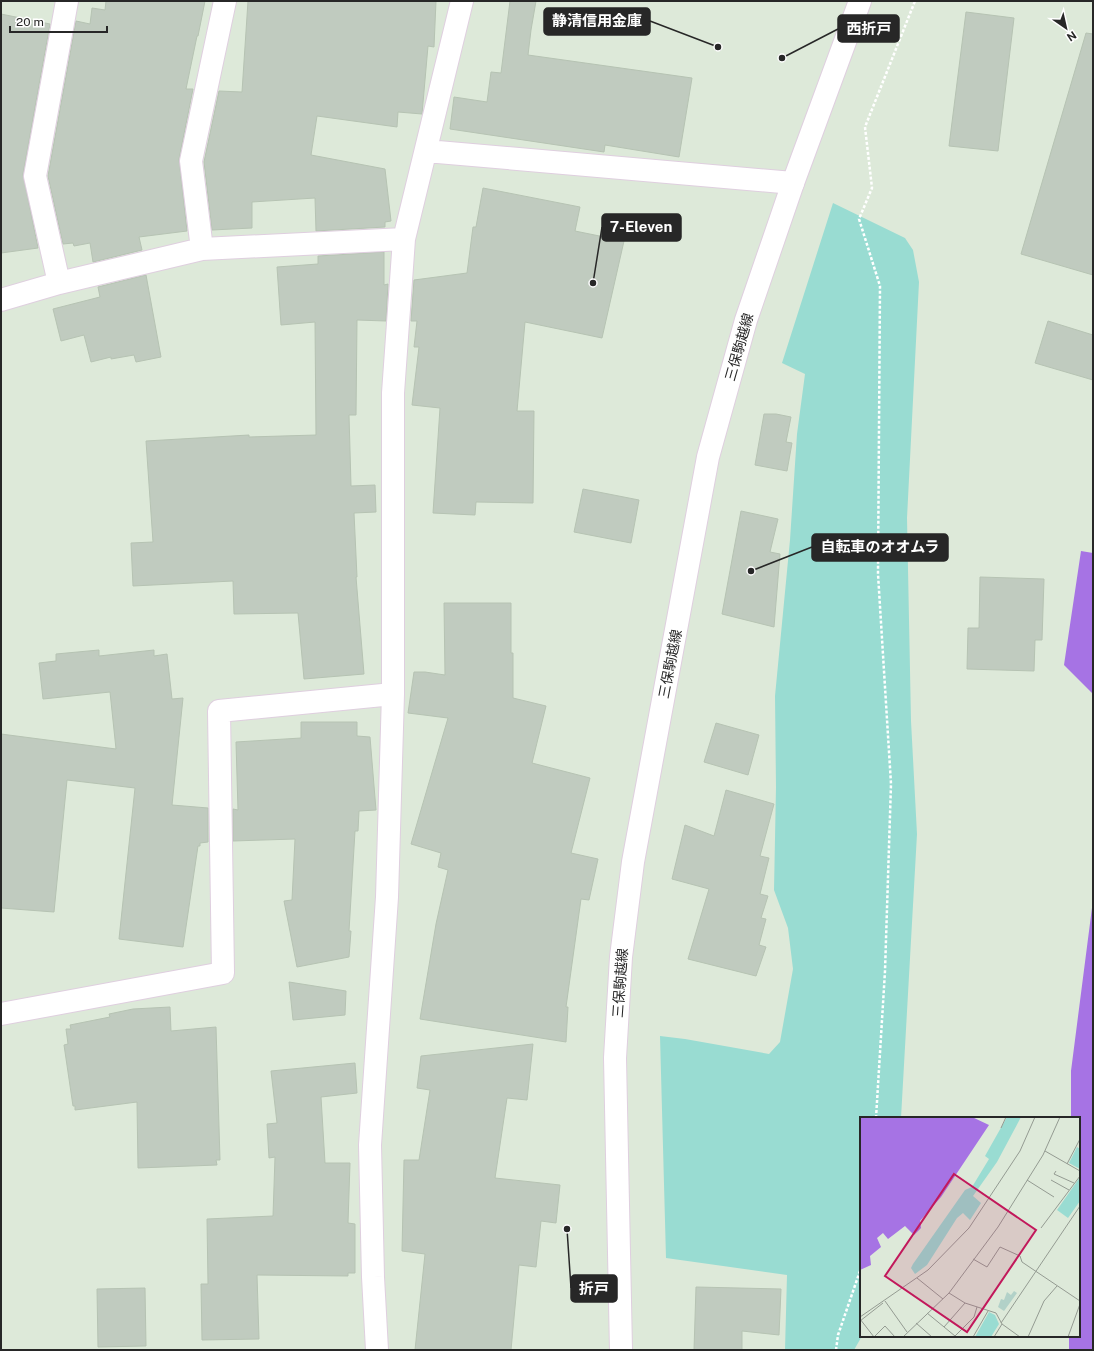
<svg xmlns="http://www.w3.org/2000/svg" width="1094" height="1351" viewBox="0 0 1094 1351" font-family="'Public Sans','Noto Sans JP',sans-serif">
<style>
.green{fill:#99dcd2}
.water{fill:#a673e4}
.building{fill:#c0cbbf;stroke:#b6c3b3}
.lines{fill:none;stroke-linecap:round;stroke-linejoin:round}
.street-casing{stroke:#dfcfdf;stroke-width:24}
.secondary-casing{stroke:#dfcfdf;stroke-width:24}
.path{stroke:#fff;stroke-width:2.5;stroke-dasharray:3 2;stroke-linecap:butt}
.street{stroke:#fff;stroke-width:22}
.secondary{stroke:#fff;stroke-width:22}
.labels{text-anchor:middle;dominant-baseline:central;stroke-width:3;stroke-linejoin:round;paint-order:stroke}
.street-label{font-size:14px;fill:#272727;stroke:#fff}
.inset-road{fill:none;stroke:#949b92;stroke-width:1}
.view{fill:#c2185b;fill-opacity:0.15;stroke:#c2185b;stroke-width:2}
.inset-edge{fill:none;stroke:#272727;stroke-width:2}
.leader{fill:none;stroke:#272727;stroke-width:1.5}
.callout-dot{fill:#272727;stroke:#fff;stroke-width:1.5}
.callout{fill:#272727;stroke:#272727;stroke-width:1.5}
.callout-label{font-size:15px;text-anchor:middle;font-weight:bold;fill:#fff}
</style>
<rect width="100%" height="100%" fill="#dde9d9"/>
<!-- green -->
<path class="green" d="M833,203L905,238L913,250L919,282L907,518L911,721L917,834L901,1118H861L862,1336L854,1350H785L787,1275L666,1258L660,1036L685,1039L769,1054L780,1042L793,969L788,928L774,890L776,787L775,696L790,540L797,434L805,374L782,363Z"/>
<!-- water -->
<path class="water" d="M1081,551L1093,553V694L1064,665Z
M1093,900V1350H1069V1336H1079V1118H1071V1071Z"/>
<!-- building -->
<path class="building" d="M106,1H205L198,36H197L186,89H193L179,159L187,231L139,237L142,250L93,262L90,243L74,246L73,243L63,244L48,176L76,21L90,24L92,8L105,10Z
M248,1H436L434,47L428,46L422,114L398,112L397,127L317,116L311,155L385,169L391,221L385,222V227L316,231L315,198L252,202V228L212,230L204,162L219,91L242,92Z
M510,1H536L531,30L528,55L692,78L679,157L605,145L604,152L450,129L454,97L487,102L491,72L501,73Z
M966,12L1014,18L998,151L949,146Z
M1,14L50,24L23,174L38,248L1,253Z
M1086,33L1093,34V275L1021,254Z
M483,188L580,207L575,231L624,241L602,338L525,322L517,411H534L533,503L476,502L475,515L433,513L440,408L412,405L419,347H414L417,321H411L414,280L467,273L473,227H476Z
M384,252V285L388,284L386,321L357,320L356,415H349L351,486L375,485L376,512L354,513L357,577H356L364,674L304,679L298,613L234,614L233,581L133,586L131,543L153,542L146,441L249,435V437L316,435L315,322L281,325L277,267L318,264V256Z
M146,275L161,357L136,362L134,355L111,359V357L91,362L84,335L61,341L53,309L100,297L98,287Z
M1048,321L1093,335V380L1035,363Z
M764,414H776L791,417L786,442L792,443L787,471L755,465Z
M583,489L639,500L631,543L574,532Z
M741,511L778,519L770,552L780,554L774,627L722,614Z
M980,577L1044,579L1042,640H1035L1034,671L967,669L968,628H979Z
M444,603H511V653H513V698L546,706L532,763L590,778L571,853L598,859L589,900L581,899L566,1007H568L566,1042L420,1019L436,924L448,870L438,867L441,853L411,844L448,718L408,713L414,672H425L445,675Z
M99,650V656L154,650V656L167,654L172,699L183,698L172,805L208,808V842L200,843V846H198L183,947L119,939L135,788L67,780L54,912L1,908V734L116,749L110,692L43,699L39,663L56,661V654Z
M301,722H357V736L370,737L376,810L359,811L358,831H355L349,931H351L349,957L297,967L284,901L292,900L295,839L233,841V809L238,810L236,742L301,738Z
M716,723L759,735L748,775L704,762Z
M726,790L774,804L760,856L769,858L760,894L768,896L761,918L766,919L759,945L766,947L756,976L688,959L709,889L672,879L685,825L714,836Z
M289,982L346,991L345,1015L293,1020Z
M170,1007L171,1031L216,1027L220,1160H216L217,1165L138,1168L137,1102L75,1110V1106H73L64,1045L68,1044L66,1029H71L70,1025L110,1017L109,1014L133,1009Z
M533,1044L527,1100L507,1098L495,1178L560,1185L556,1223L541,1221L536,1267L519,1265L511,1350H415L425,1254L402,1251L404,1160H419L430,1090L417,1088L421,1056Z
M355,1063L357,1093L321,1097L325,1163H350L348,1223L355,1224V1273H348V1276L257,1275L259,1339L202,1340L201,1284H208L207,1219L273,1216L275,1157L269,1158L267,1124L277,1123L271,1071Z
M696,1287L781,1289L779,1335L742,1331V1350H694Z
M145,1288L146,1346L98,1347L97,1289Z"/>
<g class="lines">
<!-- street casing -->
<g class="street-casing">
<path id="street" d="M426,151L793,183
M202,249L191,161L225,1
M59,283L35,176L67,1
M1,300L59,283L202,249L404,239
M1,1014L223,973L219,711L393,694
M377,1350L373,1277L370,1145L387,897L393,694V393L404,239L462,1"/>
</g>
<!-- secondary casing -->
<g class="secondary-casing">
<path id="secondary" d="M621,1350L615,1058L621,957L633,862L708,457L746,320L793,183L860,1"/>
</g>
<!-- path -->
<path class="path" d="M876,1118L885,971L891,784L878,574L880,286L859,219L872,188L865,127L915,1
M836,1350L838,1335L861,1268"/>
<!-- street -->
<use href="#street" class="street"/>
<!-- secondary -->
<use href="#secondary" class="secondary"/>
</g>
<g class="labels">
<!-- street labels -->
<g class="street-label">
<text transform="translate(739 347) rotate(-74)">三保駒越線</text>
<text transform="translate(670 664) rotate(-79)">三保駒越線</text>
<text transform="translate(620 983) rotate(-86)">三保駒越線</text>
</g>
</g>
<!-- overview -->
<g transform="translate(860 1117)">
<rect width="220" height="220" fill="#dde9d9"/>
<path d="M147,0H161L137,45L113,79L121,86L110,103L103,96L97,101L67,148L55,157L51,151L53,147L105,73L112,70L129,42L125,39ZM217,30L220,32V52L209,46ZM220,60V84L208,101L197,93ZM129,195L135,198L139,207L131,220H115Z" fill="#99dcd2"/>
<path d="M154,174L157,176L144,194L138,190L141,182L144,183L147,175L151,178Z" fill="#b2d1c8"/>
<path d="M0,0H112L129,8L81,80L60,104L61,111L54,118L45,109L28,122L23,116L17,121L21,130L10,139L11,148L0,153Z" fill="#a673e4"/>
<path class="inset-road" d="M141,11L146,0M185,34L220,54M207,47L220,22M196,54L194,57L214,66M167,63L194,80M191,63L209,73M181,111L220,59M113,142L127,150L140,130L160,139L162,145L220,184M57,161L83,182M89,176L105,186L136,196L142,207L160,220M25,184L47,215M67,196L95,219L114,200L117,190M0,200L68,153L109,111L160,34L175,0M0,202L14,220M0,204L23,186M56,206L72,220M141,206L220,89M84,210L105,186M14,220L25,209L35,220M43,220L89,176L138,110L183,38L200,0M113,220L128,194M134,220L142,207M168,220L184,184L197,169M208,220L220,187"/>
<path class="view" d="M94,57L176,113L107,215L25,159Z"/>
<rect width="220" height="220" class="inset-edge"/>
</g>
<!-- callouts -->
<path class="leader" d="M718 47L650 21M782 58L838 29M593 283L602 227M751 571L812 547M567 1229L571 1288"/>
<g class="callout-dot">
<circle cx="718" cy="47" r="4"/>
<circle cx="782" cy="58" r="4"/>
<circle cx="593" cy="283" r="4"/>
<circle cx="751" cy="571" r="4"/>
<circle cx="567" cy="1229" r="4"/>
</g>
<g class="callout">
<rect x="544" y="8" width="106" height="27" rx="4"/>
<rect x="838" y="15" width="61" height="27" rx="4"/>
<rect x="602" y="214" width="79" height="27" rx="4"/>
<rect x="812" y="534" width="136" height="27" rx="4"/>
<rect x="571" y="1275" width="46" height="27" rx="4"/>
</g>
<g class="callout-label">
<text x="597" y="26">静清信用金庫</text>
<text x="869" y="34">西折戸</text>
<text x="641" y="232">7-Eleven</text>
<text x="880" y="552">自転車のオオムラ</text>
<text x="594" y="1294">折戸</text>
</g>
<!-- border -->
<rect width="1094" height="1351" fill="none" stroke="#272727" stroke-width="4"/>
<!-- north arrow -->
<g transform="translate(1066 28) rotate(146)" stroke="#ffffff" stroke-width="3" paint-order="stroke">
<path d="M0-3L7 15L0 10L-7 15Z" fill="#272727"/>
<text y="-6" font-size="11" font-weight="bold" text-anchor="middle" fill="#272727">N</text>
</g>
<!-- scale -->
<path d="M10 26v6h97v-6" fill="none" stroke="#272727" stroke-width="2"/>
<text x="16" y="26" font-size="12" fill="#272727" stroke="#ffffff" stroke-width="3" paint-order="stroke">20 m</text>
</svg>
